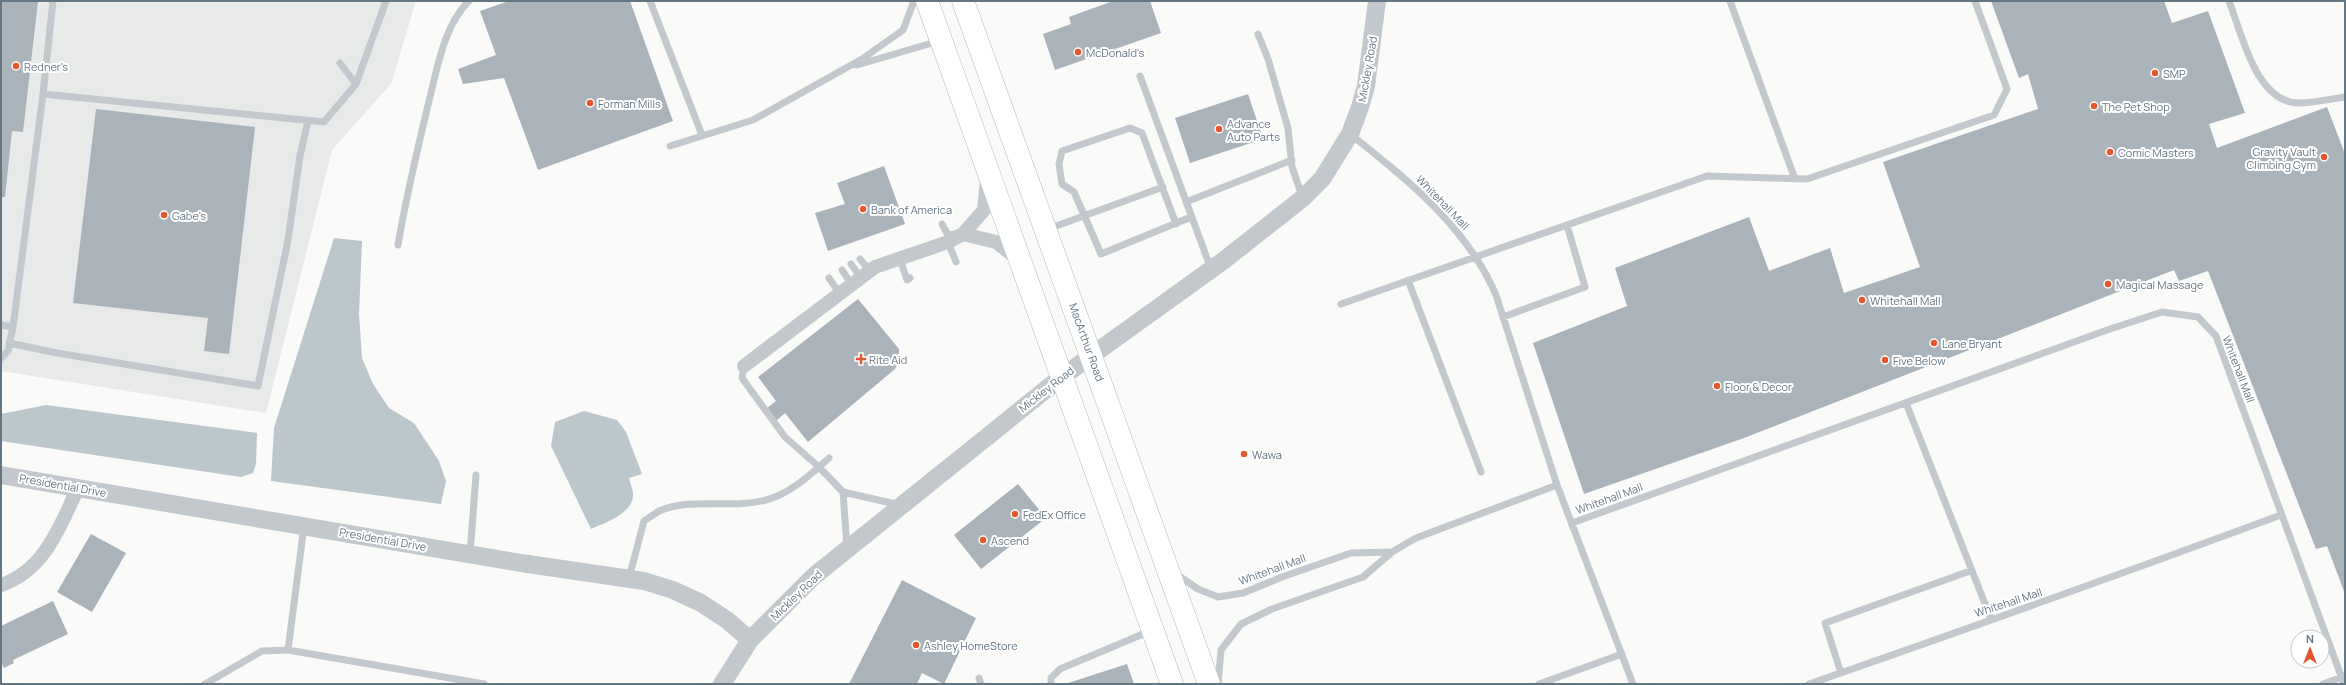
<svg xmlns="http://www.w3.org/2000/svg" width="2346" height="685" viewBox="0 0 2346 685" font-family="Manrope,sans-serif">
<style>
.built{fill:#e8e9e9}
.water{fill:#bbc7cb}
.building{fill:#aab3b9}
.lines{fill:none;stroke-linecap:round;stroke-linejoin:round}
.trunk-casing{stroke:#b4b9bd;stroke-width:23}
.service{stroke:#c3c8cc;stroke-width:7}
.minor{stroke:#c3c8cc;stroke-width:14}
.tertiary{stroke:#c3c8cc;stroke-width:18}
.trunk{stroke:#fff;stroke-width:22}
.poi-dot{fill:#e4572e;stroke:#fff;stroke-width:1.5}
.labels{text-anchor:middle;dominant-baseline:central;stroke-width:4;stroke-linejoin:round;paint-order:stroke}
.poi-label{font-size:11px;fill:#657683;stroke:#fff;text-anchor:start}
.street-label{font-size:11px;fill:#657683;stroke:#fff}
</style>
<rect width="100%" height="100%" fill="#fafaf8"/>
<!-- built -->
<path class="built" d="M1,1H416L391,84L332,150L266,413L1,371Z"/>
<!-- water -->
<path class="water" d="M334,238L362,241L359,314L362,358L373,384L389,408L414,423L439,461L446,481L441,504L271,481L274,428Z
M46,405L257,433L256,464L253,473L241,477L1,441V414Z
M584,411L617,420L626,432L642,474L629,478C630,483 633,489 633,494C634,513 605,523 591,529L551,446L555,422Z"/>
<!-- building -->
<path class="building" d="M1,1H38L23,132L12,131L5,197H1Z
M509,1H630L673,121L538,170L504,78L463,84L458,69L496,55L480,11Z
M1113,1H1150L1161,33L1055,70L1043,34L1071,24L1069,17Z
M1991,1H2164L2172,23L2208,11L2245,113L2209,124L2217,148L2327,107L2345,154V594L2327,546L2316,549L2208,271L2179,281L2174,270L1744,438L1584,494L1533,343L1627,306L1615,268L1749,217L1769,271L1830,248L1844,293L1920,267L1883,162L2038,109L2028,74L2019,78Z
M1248,94L1263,139L1190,163L1175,118Z
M96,109L255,127L229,354L204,351L208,318L73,303Z
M884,166L905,224L828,251L815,213L845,204L837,183Z
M858,299L899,349V362L895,369L808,442L785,413L776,421L766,409L776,401L758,377Z
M1018,484L1046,518L981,569L954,535Z
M91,534L126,553L92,612L57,592Z
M902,580L976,618L944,684L922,673L917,684H849Z
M53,601L68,634L13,660L14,663L4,668L1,662V626Z
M1127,664L1134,684H1065Z"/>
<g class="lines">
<!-- trunk casing -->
<g class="trunk-casing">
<path id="trunk" d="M927,1L1172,684
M963,1L1209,684"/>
</g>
<!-- service -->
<path class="service" d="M650,1L702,135
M1730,1L1795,179
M2229,1C2242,34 2256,103 2299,103C2314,103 2330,99 2345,97
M1258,34L1268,59L1288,128L1292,167L1302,196
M340,63L356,84
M857,65L939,41
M1140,76L1211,269
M43,94L324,122L356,84L386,1
M1350,134C1408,180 1467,227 1496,295L1557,485L1633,684
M670,146L753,120L862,59L903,30L914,1
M1186,202L1292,160
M942,224L948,235L956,234
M1176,224L1142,133L1130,128L1062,151L1059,164L1062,184L1074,192L1101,254L1191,217
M1048,229L1163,187
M948,242L956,262
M398,245C406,197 417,151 428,105C437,71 443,26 469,1
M860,259L870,271
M900,259L907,280L910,278
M851,264L861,278
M842,270L852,285
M829,278L840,294
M1408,280L1481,472
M1341,304L1707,176L1807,179L1994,115L2007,89L1975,1
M1503,317L1585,287L1567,225
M1,325L13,327
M9,343L57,353L258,386L288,240L300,156L308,121
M1,358L8,351L13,327L43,94L53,1
M744,366L742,378L785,437L819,467L843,492L900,505
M1906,403L1991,619
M843,492L847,548
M1572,523L2110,329L2162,312L2198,317L2216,336L2344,684
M470,554L476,475
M1176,574L1198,589L1218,597L1243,593L1282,577L1351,553L1392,552
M629,578L644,521C649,518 654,514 659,511C692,497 732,509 766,500C790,494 811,474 829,458
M288,650L304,526
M1841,673L1825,623L1970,571
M979,678L981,684
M205,684L262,651L288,650L484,684
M1051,684V678L1060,669L1150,631
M1218,684L1221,650L1241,624L1272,609L1363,577L1392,552L1416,538L1557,485
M1539,684L1622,654
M1809,684C1967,629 2124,573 2281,515
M2323,684L2345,676"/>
<!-- minor -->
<path class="minor" d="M963,234L996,242L1018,259
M744,366L875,267L948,242L963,234L984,210L987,180
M1,585C45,570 60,526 78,488"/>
<!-- tertiary -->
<path class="tertiary" d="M1,475L521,563L644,581L673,590L701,603L727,620L750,640
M722,684L750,640L814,576L1059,379L1223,261L1303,198L1322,179L1350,134L1360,107L1366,86L1377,1"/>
<!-- trunk -->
<use href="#trunk" class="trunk"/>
</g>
<!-- markers -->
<g class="poi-dot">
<circle cx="1078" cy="52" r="4"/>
<circle cx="16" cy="66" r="4"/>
<circle cx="2155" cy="73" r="4"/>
<circle cx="590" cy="103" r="4"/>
<circle cx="2094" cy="106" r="4"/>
<circle cx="1219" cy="129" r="4"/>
<circle cx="2110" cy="152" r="4"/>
<circle cx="2324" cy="157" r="4"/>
<circle cx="863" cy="209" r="4"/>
<circle cx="164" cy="215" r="4"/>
<circle cx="2108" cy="284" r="4"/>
<circle cx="1862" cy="300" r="4"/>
<circle cx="1934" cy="343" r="4"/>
<path d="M859 353h4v4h4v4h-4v4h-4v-4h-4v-4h4z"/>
<circle cx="1885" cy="360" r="4"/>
<circle cx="1717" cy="386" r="4"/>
<circle cx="1244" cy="454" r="4"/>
<circle cx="1015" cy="514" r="4"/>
<circle cx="983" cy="540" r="4"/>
<circle cx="916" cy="645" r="4"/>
</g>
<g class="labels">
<!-- poi labels -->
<g class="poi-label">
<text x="1086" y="52">McDonald's</text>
<text x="24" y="66">Redner's</text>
<text x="2163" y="73">SMP</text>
<text x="598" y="103">Forman Mills</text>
<text x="2102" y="106">The Pet Shop</text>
<text x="1227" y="123">Advance<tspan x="1227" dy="13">Auto Parts</tspan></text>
<text x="2316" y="151" text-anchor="end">Gravity Vault<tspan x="2316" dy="13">Climbing Gym</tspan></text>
<text x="2118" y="152">Comic Masters</text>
<text x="871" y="209">Bank of America</text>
<text x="172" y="215">Gabe's</text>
<text x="2116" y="284">Magical Massage</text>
<text x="1870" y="300">Whitehall Mall</text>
<text x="1942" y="343">Lane Bryant</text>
<text x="869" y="359">Rite Aid</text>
<text x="1893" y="360">Five Below</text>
<text x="1725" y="386">Floor &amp; Decor</text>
<text x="1252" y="454">Wawa</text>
<text x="1023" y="514">FedEx Office</text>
<text x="991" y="540">Ascend</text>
<text x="924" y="645">Ashley HomeStore</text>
</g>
<!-- street labels -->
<g class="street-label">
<text transform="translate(1367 69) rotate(-80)">Mickley Road</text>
<text transform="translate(1443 202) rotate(46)">Whitehall Mall</text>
<text transform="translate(1087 342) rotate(70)">MacArthur Road</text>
<text transform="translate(2239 369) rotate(69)">Whitehall Mall</text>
<text transform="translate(1046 389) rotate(-38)">Mickley Road</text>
<text transform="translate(63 485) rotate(10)">Presidential Drive</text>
<text transform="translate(1609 498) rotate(-20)">Whitehall Mall</text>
<text transform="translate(383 539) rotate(10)">Presidential Drive</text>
<text transform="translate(1272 569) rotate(-20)">Whitehall Mall</text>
<text transform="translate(796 595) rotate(-44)">Mickley Road</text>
<text transform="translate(2008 602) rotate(-18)">Whitehall Mall</text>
</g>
</g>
<!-- border -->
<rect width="2346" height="685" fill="none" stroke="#657683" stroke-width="4"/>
<!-- north arrow -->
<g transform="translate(2310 649)"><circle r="19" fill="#ffffff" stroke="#c1c8cd"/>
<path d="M0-3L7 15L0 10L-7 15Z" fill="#e4572e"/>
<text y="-6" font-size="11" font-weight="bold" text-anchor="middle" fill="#657683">N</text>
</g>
</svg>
